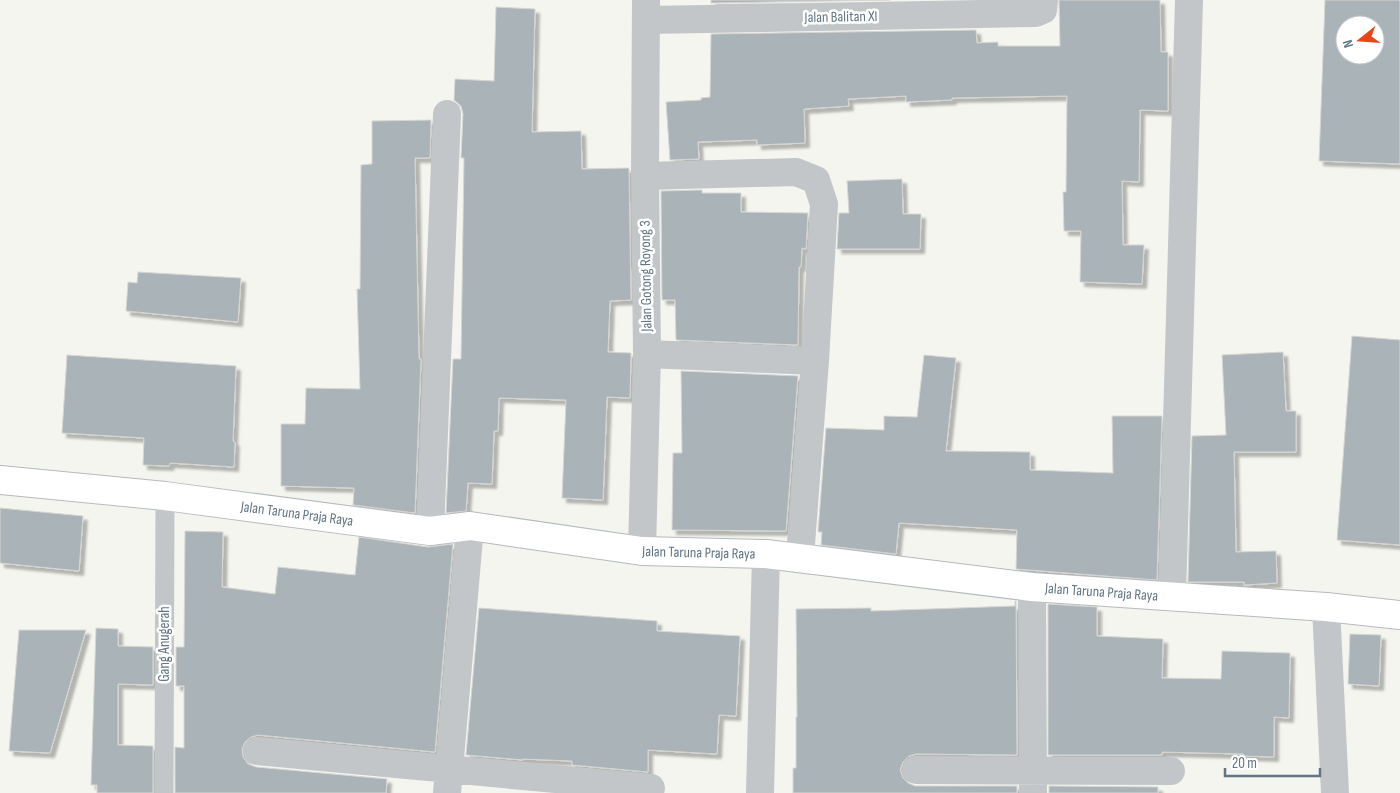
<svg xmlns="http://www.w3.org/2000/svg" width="1400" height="793" viewBox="0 0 1400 793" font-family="'Sofia Sans Condensed',sans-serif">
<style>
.building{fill:#aab3b7;stroke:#d6d6d3;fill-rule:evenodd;filter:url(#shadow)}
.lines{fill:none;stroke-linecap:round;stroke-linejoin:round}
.secondary-casing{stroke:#b4babe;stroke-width:30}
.service{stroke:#c2c6c9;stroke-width:19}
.minor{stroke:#c2c6c9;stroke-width:28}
.tertiary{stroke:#c2c6c9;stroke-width:28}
.secondary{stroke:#fff;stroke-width:28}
.labels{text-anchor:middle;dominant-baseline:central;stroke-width:5;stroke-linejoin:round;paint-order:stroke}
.street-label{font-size:15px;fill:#627583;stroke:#fff}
</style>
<defs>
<filter id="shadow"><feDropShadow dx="4.5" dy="4.5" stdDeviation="1" flood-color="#0004"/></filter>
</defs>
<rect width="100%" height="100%" fill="#f5f5f0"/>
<!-- building -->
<path class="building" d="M711,0H890L711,3Z
M1059,0H1160L1161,52H1168V111L1140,110L1139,182L1122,181L1123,245H1144L1142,284L1080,282L1081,231H1064L1063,192H1066L1067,96L952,98V100L906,102V96L848,99L849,106L804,109L805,143L757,145V140L698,142L699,159L670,160L666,102L701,100V98L710,97L711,34L976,30L977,43L998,42V46H1060Z
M1325,0H1400V164L1319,161ZM1345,25H1375V55H1345Z
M496,7L535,9L532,132L581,131L582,169L629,168L631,300L610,301L608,352L631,353L630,398L607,397L603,500L562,498L566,400L499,398L498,431H494L492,484L468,483L466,511L446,513L453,359H461L464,158H461L463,114L461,106L454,100L455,79L494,81Z
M431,120L430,158H415L419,359H421L415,513L353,505L354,488L281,486V424H305L306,388L360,389L357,289H360L361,165L372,164V121Z
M902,179L903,214H921L920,249H837L839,213H849L847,181Z
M702,190V193H741V212L808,213L806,249L802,248L801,267H799L798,345L676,340L675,300H662L661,191Z
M138,272L241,278L238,322L126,311L128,282L137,283Z
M1352,336L1400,340V545L1337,540Z
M1283,352L1286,411H1296V452H1234L1236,552L1276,551L1277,583L1244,585V582H1188L1192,436L1226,435L1222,355Z
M67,355L236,366L233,441L235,442L234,467L170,463L169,466L143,465L144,438L62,433Z
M924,355L956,358L946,451L1030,452V470L1113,473L1112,416H1162L1157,580L1016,569L1017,530L899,523L896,554L821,545L822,532H818L826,428L884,430V416L917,417Z
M681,371L798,376L786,531L672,530L673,453H682Z
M0,508L83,516L79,571L0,563Z
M185,531L223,532L222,587L275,594L278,567L355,575L359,537L428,547L453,544L435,752L258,735L251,737L245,742L242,749L243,757L248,764L256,767L387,779L386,793H175V747L184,748V686H176V647H184Z
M1015,601H1016L1017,755L916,754L909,756L903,762L900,770L903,778L908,783L915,786H1017V793H793V768H796V717H797L796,609L871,608V611L1015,606Z
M1048,604L1097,607V636L1163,639L1162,678L1221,679L1222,651L1290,653L1289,718L1274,717V757L1244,756V754L1162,752V755H1048Z
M479,608L657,621V631L740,636L736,716L719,715L717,754L648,750V772L572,765V761L523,759V760L466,755Z
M96,628L118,629V646L153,647V685L118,684V745L153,746V793H97V785H91Z
M19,630H86L50,753L9,751Z
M1350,634L1381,635L1379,686L1348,684Z
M1049,786L1158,787V793H1049Z"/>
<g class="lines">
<!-- secondary casing -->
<g class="secondary-casing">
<g id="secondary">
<path id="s1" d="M0,480L165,496L430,531L470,526L642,551L766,554L1032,587L1326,607L1400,615"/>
</g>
</g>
<!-- service -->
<path class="service" d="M164,793L165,496"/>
<!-- minor -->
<path class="minor" d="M646,20L1036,13L1043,10L1044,0
M645,176L796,172L816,180L824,204L815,361
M647,354L815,361L800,557
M430,531L447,114
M1032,587L1033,793
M1172,597L1189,0
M1326,607L1335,793
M257,751L651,788
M916,770L1171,771
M447,793L470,526
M760,793L766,554"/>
<!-- tertiary -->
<path class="tertiary" d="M642,551L647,354L645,176L646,0"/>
<!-- secondary -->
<use href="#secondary" class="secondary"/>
</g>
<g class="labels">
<!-- street labels -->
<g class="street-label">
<text transform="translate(841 17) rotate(-1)">Jalan Balitan XI</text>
<text transform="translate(646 276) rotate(-91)">Jalan Gotong Royong 3</text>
<text stroke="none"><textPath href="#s1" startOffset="299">Jalan Taruna Praja Raya</textPath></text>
<text stroke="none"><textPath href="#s1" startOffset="704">Jalan Taruna Praja Raya</textPath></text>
<text stroke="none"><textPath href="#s1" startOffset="1109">Jalan Taruna Praja Raya</textPath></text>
<text transform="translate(164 644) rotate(-90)">Gang Anugerah</text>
</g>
</g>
<!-- north arrow -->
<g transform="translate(1360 40) rotate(253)"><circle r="24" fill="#ffffff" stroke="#c0c8cd"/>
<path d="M0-4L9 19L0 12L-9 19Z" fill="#eb451a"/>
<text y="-8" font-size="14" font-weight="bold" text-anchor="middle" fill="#627583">N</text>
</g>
<!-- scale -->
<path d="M1225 768v8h95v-8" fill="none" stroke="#627583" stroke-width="2.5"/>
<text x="1232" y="768" font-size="15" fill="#627583" stroke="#ffffff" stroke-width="4" paint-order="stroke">20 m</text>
</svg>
